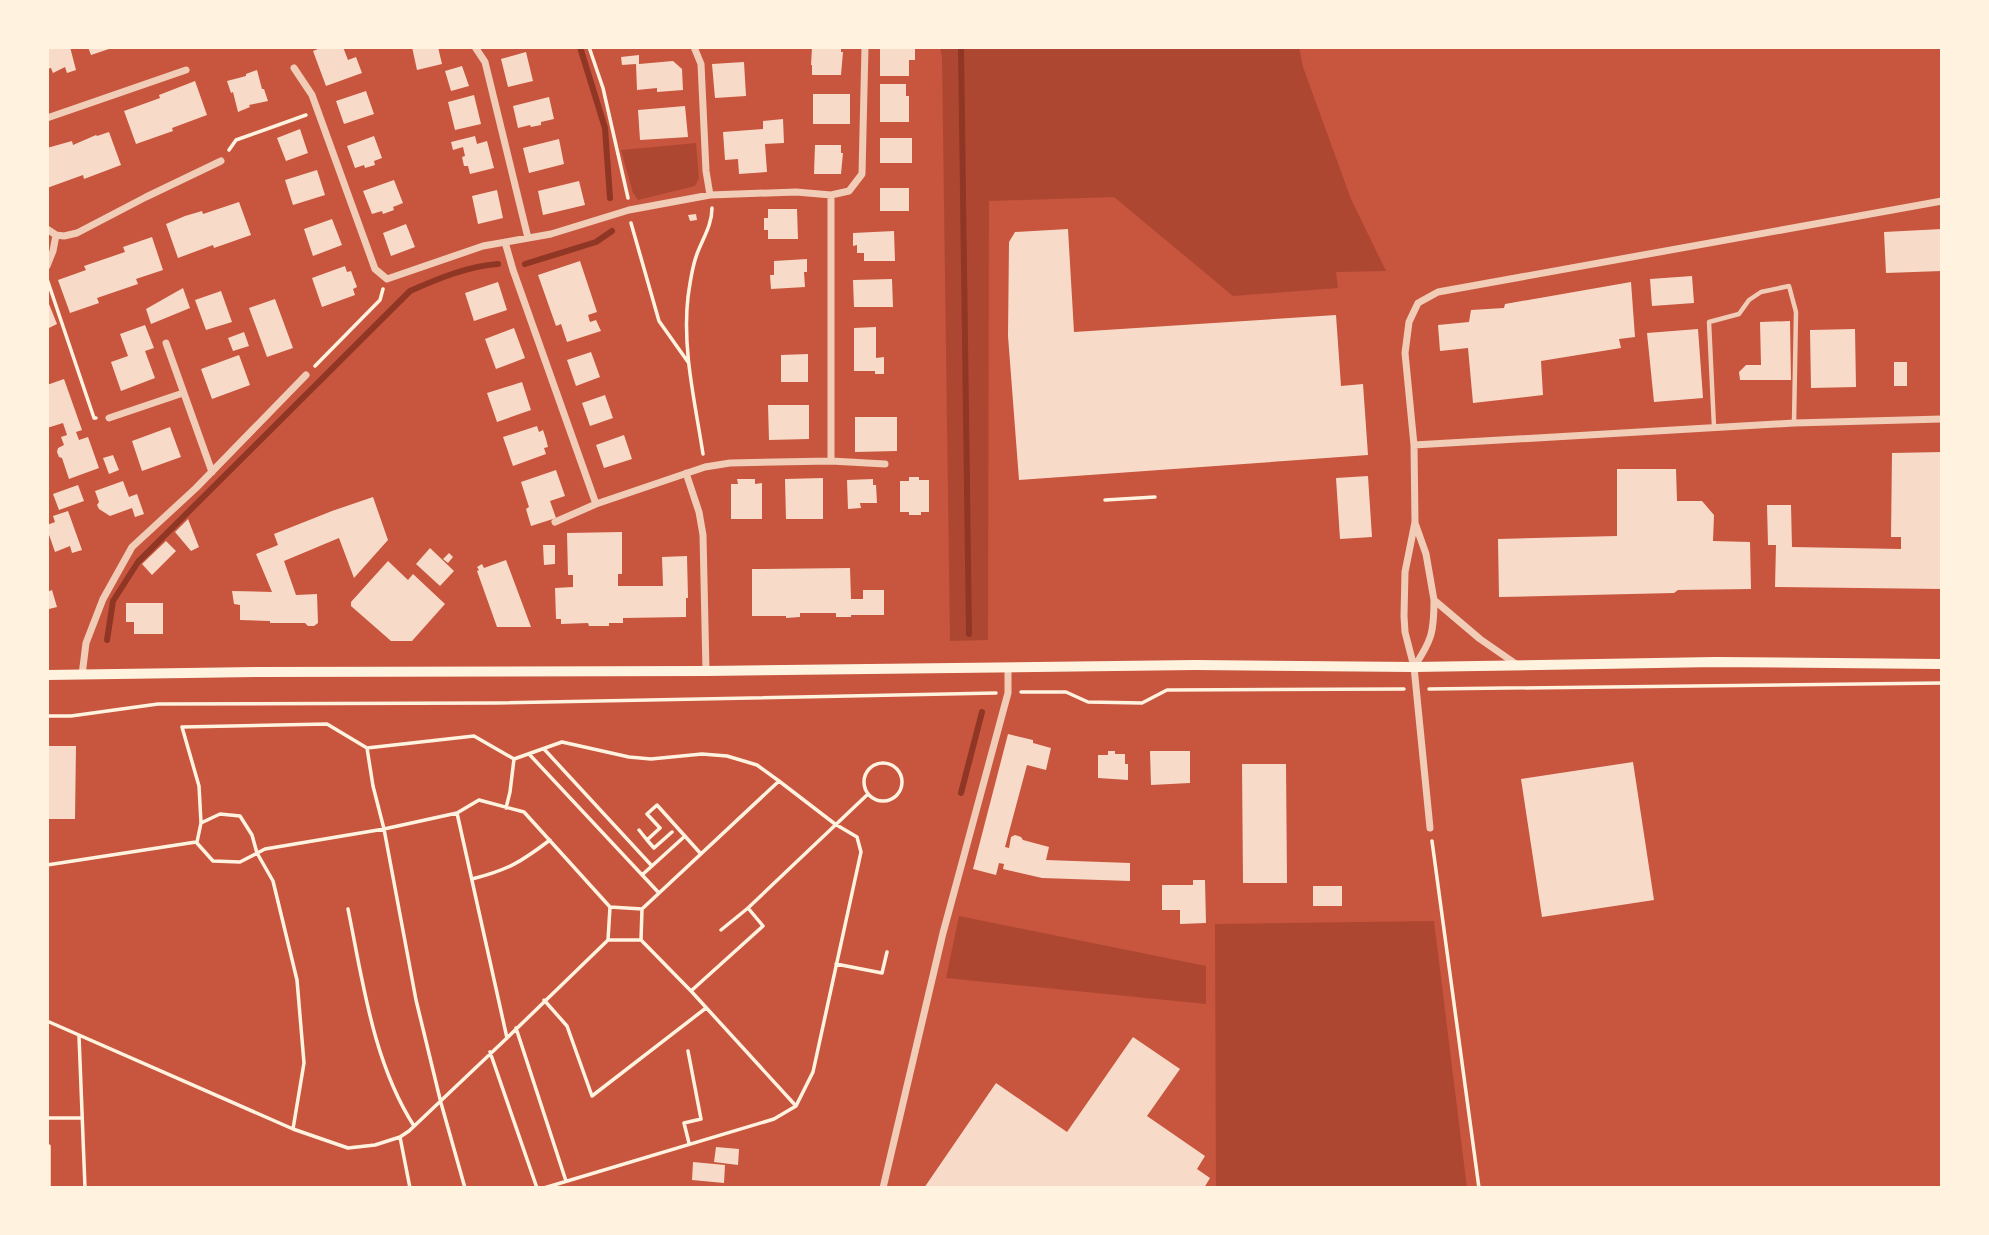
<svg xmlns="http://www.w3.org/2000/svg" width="1989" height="1235" viewBox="0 0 1989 1235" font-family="Montserrat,sans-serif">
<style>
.green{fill:#ae4732}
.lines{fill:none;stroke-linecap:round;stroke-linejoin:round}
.stream{stroke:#8f3625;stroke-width:6}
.building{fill:#f7dbc8}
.path{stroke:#fff3e0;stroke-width:3.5}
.service{stroke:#f1ccb7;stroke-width:4.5}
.minor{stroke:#f1ccb7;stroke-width:7}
.secondary{stroke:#fff3e0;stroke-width:10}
</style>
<rect width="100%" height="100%" fill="#c8553d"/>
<!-- green -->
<path class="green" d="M940,47H1299L1303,67L1351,199L1386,271L1336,272L1338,288L1233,296L1114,197L989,201L988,640L950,641L942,57Z
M696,143L699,178L695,186L638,200L633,193L621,150Z
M959,916L1206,966V1004L946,978Z
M1434,921L1467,1188H1216L1215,924Z"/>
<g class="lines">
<!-- stream -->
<path class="stream" d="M580,47L605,128L610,198
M961,47L969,634
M525,264L596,242L612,231
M107,640L113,601L138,562L410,291C437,279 468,266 498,264
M961,793L982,712"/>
</g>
<!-- building -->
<path class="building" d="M47,47H70L76,70L67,73L65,67L53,73L51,68L47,69Z
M88,47H112V48L91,55Z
M323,47H343L348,60L356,57L362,73L326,86L313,51Z
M412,47H438L442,64L417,70Z
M812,47H841V52H843L841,75H812V65H811Z
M880,47H915V60H909V76H880Z
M526,52L533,81L508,87L501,59Z
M639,55V64L673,61L682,69L683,90L657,92V88L637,90L636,64L622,65L621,57Z
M744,62L746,96L715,98L712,64Z
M462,66L469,86L451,91L445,71Z
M257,70L262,89H264L268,101L249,105L250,107L238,112L233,92L231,93L227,81L246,76V74Z
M195,81L207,115L172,128L173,131L136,144L124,111L160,98L159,95Z
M880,84H906V96H909V122H880Z
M366,91L374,114L344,124L336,101Z
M813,94H850V124H813Z
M474,95L481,124L455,130L448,102Z
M549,97L554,119L541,122V125L531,127L530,125L518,128L513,106Z
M685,106L688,137L640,140L638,110Z
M783,119L784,143L765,144L767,172L739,174L738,159L725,160L723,132L763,129V121Z
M300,129L308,153L286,161L277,138Z
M109,132L121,165L84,179L83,175L47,188V148L72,141L73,145L96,135L97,136Z
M374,136L382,158L374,161L375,165L365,168L364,165L355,168L347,146Z
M475,136L477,144L487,141L494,168L470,174L468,166H464L462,157L465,156L463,147L453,150L451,142Z
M880,138H912V163H880Z
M559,139L564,164L529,173L523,148Z
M815,145H841V153H843L841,174H814Z
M317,170L325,195L293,205L285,180Z
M394,180L403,203L393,207L394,210L383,214L382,211L372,214L363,191Z
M579,181L585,205L543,215L538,191Z
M880,188H909V211H880Z
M497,190L503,218L478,224L472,196Z
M239,202L251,235L214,248L213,245L178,258L166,224L185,216L202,211L203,214Z
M768,209H797L798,239H768V230H764V218H768Z
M696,214L697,220L690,221L688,215Z
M332,219L342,245L313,256L304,229Z
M406,224L415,247L391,256L383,233Z
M1068,229L1074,332L1336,315L1341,386L1363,384L1368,455L1019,480L1008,336L1009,242L1015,232Z
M1942,229V271L1886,273L1884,232Z
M894,231L895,261H864V253H857V245L853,246V233Z
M152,237L163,270L136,279L138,284L97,298L99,303L70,313L58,280L86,270L84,266L125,252L123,247Z
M807,259V272H804L805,287L771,289L770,275H774V261Z
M580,261L597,312L588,315L590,322L596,320L601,331L567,342L561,324L556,326L538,275Z
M345,266L347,272L351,271L357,287L353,289L355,295L322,307L312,278Z
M1692,276L1694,303L1652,306L1650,279Z
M892,279L893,307H854L853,280Z
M498,282L507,310L474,321L465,293Z
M1631,282L1635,337L1619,339L1621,348L1541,361L1543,395L1473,403L1468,348L1440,351L1438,325L1469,322L1471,310L1504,308L1505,304Z
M183,288L190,308L151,324L146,309Z
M221,291L232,322L206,330L195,300Z
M47,299L57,324L47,329Z
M275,299L293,348L267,357L249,308Z
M1790,321L1791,380H1740L1739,372L1746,365H1761L1760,322Z
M145,325L154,348L145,351L155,378L121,391L111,362L128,356L120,334Z
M876,327V358L884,357V374H875V371H854V328Z
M514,328L525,358L496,369L485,339Z
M1698,329L1703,398L1654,402L1647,333Z
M1855,329L1856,387L1811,388L1810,330Z
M244,332L249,346L233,351L228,338Z
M591,352L600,377L576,386L567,360Z
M808,354V382H781V355Z
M239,355L250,385L212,399L201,369Z
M1894,362H1907V386H1894Z
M64,379L82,430L76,432L79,440L88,437L99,468L69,479L62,458L59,457L57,452L58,448L64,445L61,437L67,435L63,423L47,428V385Z
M522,382L531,410L497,422L487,393Z
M605,395L613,418L590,426L582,403Z
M768,405H809V439L769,440Z
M855,417H897V451L855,452Z
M537,426L539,432L543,430L546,439L548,447L544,448L546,454L513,466L503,437Z
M170,427L181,457L142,471L132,441Z
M624,435L632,459L604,468L596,445Z
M1942,452V589L1775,587L1776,545H1768L1767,505H1791L1792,547L1901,549V537H1891L1892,453Z
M113,455L119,470L109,474L103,458Z
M1617,469H1676L1677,501H1702L1714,515L1713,541L1750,542L1751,589L1678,590L1674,593L1499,597L1498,539L1617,536Z
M556,470L565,496L550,501L556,518L531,526L526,509L529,507L521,482Z
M1368,476L1372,537L1340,539L1336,478Z
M909,477H919V480H929V512H921V515H909V512H900V481H909Z
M823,478V519H786L785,479Z
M737,479H755V484L762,483V519H731V484H738Z
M873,479V485H876L877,503H860L861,508L848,509L847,480Z
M123,481L129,497L137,494L144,514L135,517L132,508L110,516L99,509L97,505L99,502L95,491Z
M78,485L84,501L59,510L53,494Z
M373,497L388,540L354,578L339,538L284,561L296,595L317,594L318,623L314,626H308L305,623H270V621L240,620V605L234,604L232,591L272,592L256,554L278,545L274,534L332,511Z
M68,511L82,550L72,553L70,546L55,552L47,529V525L55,522L53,516Z
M188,519L199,547L191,551L175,532Z
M622,532V574H618V586H663L662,557L687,556L688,598H686V617L623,618V623H609V626H589L588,623L561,624V619H556L555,588L573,587V575H568L567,533Z
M166,541L176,551L152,575L142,564Z
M543,545H555V564L544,565Z
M430,548L454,571L440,586L416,564Z
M449,553L453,557L448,563L443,559Z
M506,560L531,627H497L477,571L479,570L477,567L482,564L484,568Z
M388,561L408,580L413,574L445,604L412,641H391L351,606V602Z
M850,568L851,599H863V590H884V615H851V617H836V613H800V617L786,618V616H752V569Z
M52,590L57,607L49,609L47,592Z
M126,603H163V634H134V622H126Z
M1008,734L1033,740V743L1051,748L1046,770L1027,765L1005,847L1009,848L1011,837L1015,835L1021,837L1023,840L1049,847L1046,860L1130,863V881L1042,878L1003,869L1004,864L999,863L996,875L973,869Z
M47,746H76L75,819H47Z
M1108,751H1115V754H1125V764H1128V780L1098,778V755H1108Z
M1150,751H1190V783L1151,785Z
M1633,762L1654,900L1542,917L1521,779Z
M1242,764H1286L1287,883H1243Z
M1193,880H1205L1206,923L1180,924V910H1162V885H1193Z
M1313,886H1342V906H1313Z
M1133,1037L1180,1069L1147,1116L1205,1156L1197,1169L1210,1178L1204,1188H924L996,1083L1067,1132Z
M716,1147L739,1149L738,1165L714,1162Z
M693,1162L725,1165L724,1183L692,1180Z"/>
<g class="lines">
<!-- path -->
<path class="path" d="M589,47L603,88L628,198
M229,150L236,140L306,115
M631,223L659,321L688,362
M47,279L94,418H96
M315,366L380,300L383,289
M703,454C695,402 682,349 688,297C690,282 692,267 697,254C703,238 712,225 712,208
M1105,500L1155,497
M1429,689L1942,683
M1021,692H1066L1088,702L1142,703L1167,690L1404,689
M47,716H71L158,704L496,703L996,693
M544,749L652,866
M529,754L659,893
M864 782a19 19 0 1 1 38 0a19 19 0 1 1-38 0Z
M506,808L510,792L514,759L562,742L629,757L651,759L702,754L727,756L757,765L779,781
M201,823L199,786L182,727L327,724L367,748
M639,830L647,840L660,828L647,814L657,805L701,854
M647,840L654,848L672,832
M1432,841L1479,1188
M197,842L201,823L220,814L240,816L252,835L257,853L273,881L297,980L304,1063L293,1129
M47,865L196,842L213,861L240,862L265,849L384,829L457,813L479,800L524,812L610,907
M642,875L685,836
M472,879C508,870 521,862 550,840
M348,909C363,982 373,1062 414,1126
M721,930L748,908
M641,940L642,909L610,907L608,940H641L691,991L796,1106
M836,964L882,973L887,952
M691,991L763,926L748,908L868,794
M544,1000L567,1026L592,1096L706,1008
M47,1021L293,1129L348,1148L375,1145L400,1137L409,1131L507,1038L457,813
M516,1028L566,1181
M79,1036L85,1188
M507,1038L608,940
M688,1051L701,1119L684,1123L689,1143
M490,1052L537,1188
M47,1118H82
M400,1137L410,1188
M49,1188V1146
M465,1188L441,1103L416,1000L384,829L373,786L367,748L474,736L514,759
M544,1188L774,1119L796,1106L813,1072L861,852L857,837L835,824L779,781L642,909"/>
<!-- service -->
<path class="service" d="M1714,427L1709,322L1739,314L1749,300L1761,292L1789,286L1796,312L1794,423"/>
<!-- minor -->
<path class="minor" d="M475,47L485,62L528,238
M694,47L701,64L706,171L710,195
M294,68L312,95L375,269L387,279L483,246L551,234L629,210L710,195L796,192L831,195L849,191L862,174L865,47
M47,118L186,70
M47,229L56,235L64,236L77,233L146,197L221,161
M505,242L513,270L596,504
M47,266L53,251L56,235
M166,343L212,472
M109,418L183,393
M1414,445L1794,423L1942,419
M831,461V195
M686,473L699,512L703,535L706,671
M555,522L596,504L705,467L730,463L831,461L885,464
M1415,523L1426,554L1434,600L1480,639L1516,664
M1414,667C1432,640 1434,632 1434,600
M82,675L86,643L103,599L132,547L196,488L306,375
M1430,828L1414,667L1405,632L1404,616L1405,572L1415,522L1414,445L1405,353L1409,322L1418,303L1438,292L1942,201
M883,1188L943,933L1008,693V668"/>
<!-- secondary -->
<path class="secondary" d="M47,675L257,672L706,671L1195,665L1414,667L1715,662L1942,664"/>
</g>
<!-- border -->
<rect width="1989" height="1235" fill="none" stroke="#fff3e0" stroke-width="98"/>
</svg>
